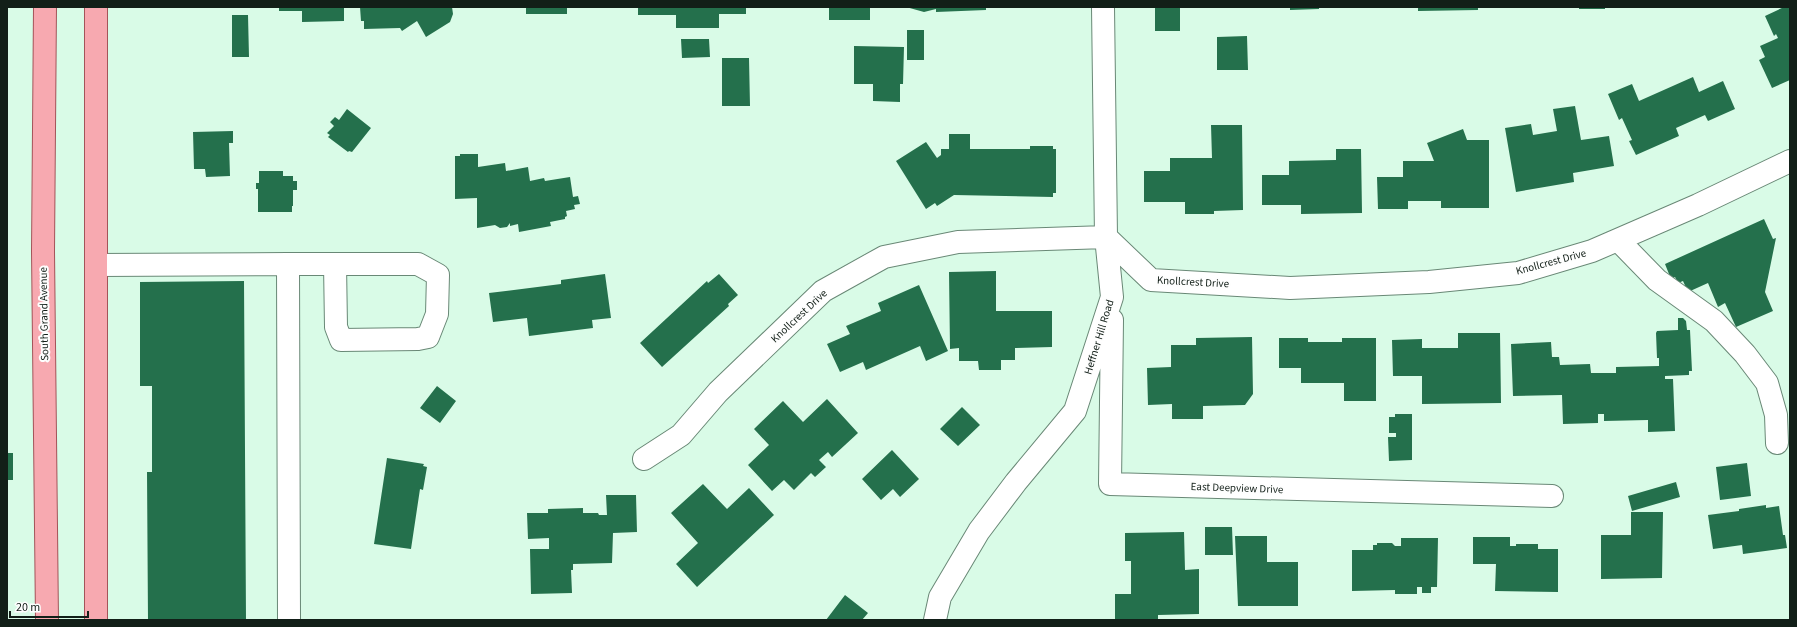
<svg xmlns="http://www.w3.org/2000/svg" width="1797" height="627" viewBox="0 0 1797 627" font-family="'Source Sans 3',sans-serif">
<style>
.building{fill:#24704c}
.lines{fill:none;stroke-linecap:round;stroke-linejoin:round}
.minor-casing{stroke:#698876;stroke-width:24}
.major-casing{stroke:#a45359;stroke-width:24}
.minor{stroke:#fff;stroke-width:22}
.major{stroke:#f7a9b0;stroke-width:22}
.labels{text-anchor:middle;dominant-baseline:central;stroke-width:4;stroke-linejoin:round;paint-order:stroke}
.street-label{font-size:11px;fill:#121f18;stroke:#fefefe}
</style>
<rect width="100%" height="100%" fill="#d9fbe7"/>
<!-- building -->
<path class="building" d="M279,7H344V21L302,22V11H279Z
M360,7H452L453,14L450,22L426,37L417,21L402,31L400,28L364,29V21H361Z
M526,7H567V14H526Z
M638,7H746V14H719V28H676V15H638Z
M829,7H870V20H829Z
M906,7H986V10L936,12V9L924,12Z
M1155,7H1180V31H1155Z
M1290,7H1319V9L1290,10Z
M1418,7H1478V10L1418,11Z
M1579,7H1605V9H1579Z
M1784,7H1790V80L1772,88L1759,60L1765,57L1760,46L1778,38L1776,34L1774,36L1765,16Z
M232,15H248L249,57H232Z
M907,30H924V60H907Z
M1247,36L1248,70H1217V37Z
M681,39H709L710,57L682,58Z
M854,46L904,47L903,84H900V102L873,101V84H854Z
M722,58H749L750,106H722Z
M1693,77L1699,92L1723,81L1735,109L1708,121L1705,115L1676,128L1679,136L1636,155L1629,141L1632,140L1622,118L1619,120L1608,94L1632,84L1639,101Z
M1575,106L1581,140L1609,136L1614,166L1573,173L1574,182L1516,192L1505,128L1531,124L1533,135L1557,131L1553,109Z
M347,109L371,128L352,152L349,151L348,152L328,137L330,135L327,133L334,126L330,122L335,117L339,120Z
M1211,125H1242L1243,210L1214,211V214H1185V202H1144V171H1170V158H1212Z
M1463,129L1467,140H1489V208H1441V201H1408V209H1378L1377,177H1403V161H1434L1427,143Z
M233,131V143H229L230,176L206,177L205,169H194L193,132Z
M949,134H970V149H1030V146H1053V149H1056V193H1053V197L954,195L937,206L935,203L926,209L896,161L926,142L937,158L941,155V149H949Z
M1336,149H1361L1362,213L1301,214V205H1262V175H1289V161L1336,160Z
M460,154H478V167L505,163L506,171L528,167L530,181L544,178L545,181L570,177L573,197L578,196L580,204L574,205L575,209L566,211L567,216L565,217V219L550,222L551,226L519,232L518,224L510,226V223L507,227L500,228L495,225L477,228V198L455,199V156H460Z
M259,171H283V176H293V181H297V190H293V206H292V212H258V189H256V183H259Z
M1764,219L1773,239L1776,238L1765,292L1773,311L1736,327L1725,303L1718,307L1708,283L1688,292L1683,281L1678,283L1675,277L1671,279L1665,264Z
M996,271V311H1052V347L1015,348V360H1001V370H979L978,361H959V348L950,349L949,272Z
M605,274L611,318L592,320L593,328L529,336L527,318L493,322L489,293L561,284V280Z
M719,274L738,295L728,304L729,306L662,367L640,343L707,281L708,283Z
M244,281L246,620H148L147,472H152V386H140V282Z
M919,285L948,351L926,361L920,346L866,370L863,362L840,372L827,344L850,334L846,326L881,311L878,303Z
M1678,318H1683L1686,321L1687,330H1690L1692,371H1689V375L1665,376V379H1673L1675,431L1648,432V420L1604,421V414H1598V423L1563,424L1562,395L1513,396L1511,344L1551,342L1552,357H1559L1560,365L1590,364L1591,373H1616V367L1659,366V358H1657L1656,333L1657,331L1678,330Z
M1458,333H1500L1501,403L1422,404V376H1393L1392,340L1422,339V348H1458Z
M1252,337L1253,394L1245,405L1203,406V419H1172V404L1148,405L1147,368L1171,367V345H1196V338Z
M1279,338H1308V342H1342V338H1376V401H1344V383H1301V368H1279Z
M437,386L456,401L440,423L420,408Z
M827,399L858,433L832,457L828,452L819,460L826,467L815,477L811,473L794,490L784,480L772,491L748,465L769,445L754,429L783,401L803,422Z
M962,407L980,425L958,446L940,429Z
M1395,414H1412V460L1389,461L1388,437H1396V433H1389V417H1395Z
M892,450L919,479L900,497L893,489L881,500L862,479Z
M7,453H13V480H7Z
M387,458L424,464L423,466L427,467L423,490L420,489L411,549L374,544Z
M1747,463L1751,496L1720,500L1716,467Z
M1676,482L1680,497L1632,511L1628,496Z
M703,484L727,509L749,488L774,515L697,587L676,564L698,543L671,513Z
M606,495H636L637,532L613,533L612,563L573,564V570H571L572,593L531,594L530,549H549V538L528,539L527,513H548V509L583,508V513H598L599,515H607Z
M1766,505V508L1779,506L1783,535H1785L1787,548L1743,554L1742,545L1713,549L1708,515L1739,511V509Z
M1631,512H1663L1662,578L1601,579V535H1631Z
M1205,527H1232L1233,555H1205Z
M1184,532L1185,570L1199,569V614L1158,615V620H1115V594H1131V561H1125V533Z
M1235,536H1267V562H1298V606H1238Z
M1473,537H1510V546H1516V544H1538V549H1558V592L1495,591L1496,564H1473Z
M1401,538H1438L1437,587H1431V593H1422V587H1417V594H1395V590L1352,591V550H1373V545H1377V543H1392L1395,546H1401Z
M845,595L868,613L862,620H826Z"/>
<g class="lines">
<!-- minor casing -->
<g class="minor-casing">
<path id="minor" d="M1618,240L1657,280L1714,321L1745,354L1767,383L1776,415L1777,443
M288,264H418L438,275L437,314L428,337L418,339L341,340L336,327L335,264
M96,265L288,264L289,620
M1112,320L1110,484L1552,496
M644,459L681,435L718,392L823,291L884,257L958,242L1106,237L1151,280L1290,288L1429,282L1518,273L1592,251L1698,205L1790,161
M935,620L940,597L979,531L1016,482L1075,411L1112,297L1106,237L1103,7"/>
</g>
<!-- major casing -->
<g class="major-casing">
<path id="major" d="M45,7L43,251L47,620
M96,620V7"/>
</g>
<!-- minor -->
<use href="#minor" class="minor"/>
<!-- major -->
<use href="#major" class="major"/>
</g>
<g class="labels">
<!-- street labels -->
<g class="street-label">
<text transform="translate(1551 262) rotate(-15)">Knollcrest Drive</text>
<text transform="translate(1193 282) rotate(3)">Knollcrest Drive</text>
<text transform="translate(44 314) rotate(-91)">South Grand Avenue</text>
<text transform="translate(799 316) rotate(-43)">Knollcrest Drive</text>
<text transform="translate(1099 337) rotate(-73)">Heffner Hill Road</text>
<text transform="translate(1237 488) rotate(2)">East Deepview Drive</text>
</g>
</g>
<!-- border -->
<rect width="1797" height="627" fill="none" stroke="#121f18" stroke-width="16"/>
<!-- scale -->
<path d="M10 611v6h78v-6" fill="none" stroke="#121f18" stroke-width="2"/>
<text x="16" y="611" font-size="12" fill="#121f18" stroke="#fefefe" stroke-width="3" paint-order="stroke">20 m</text>
</svg>
